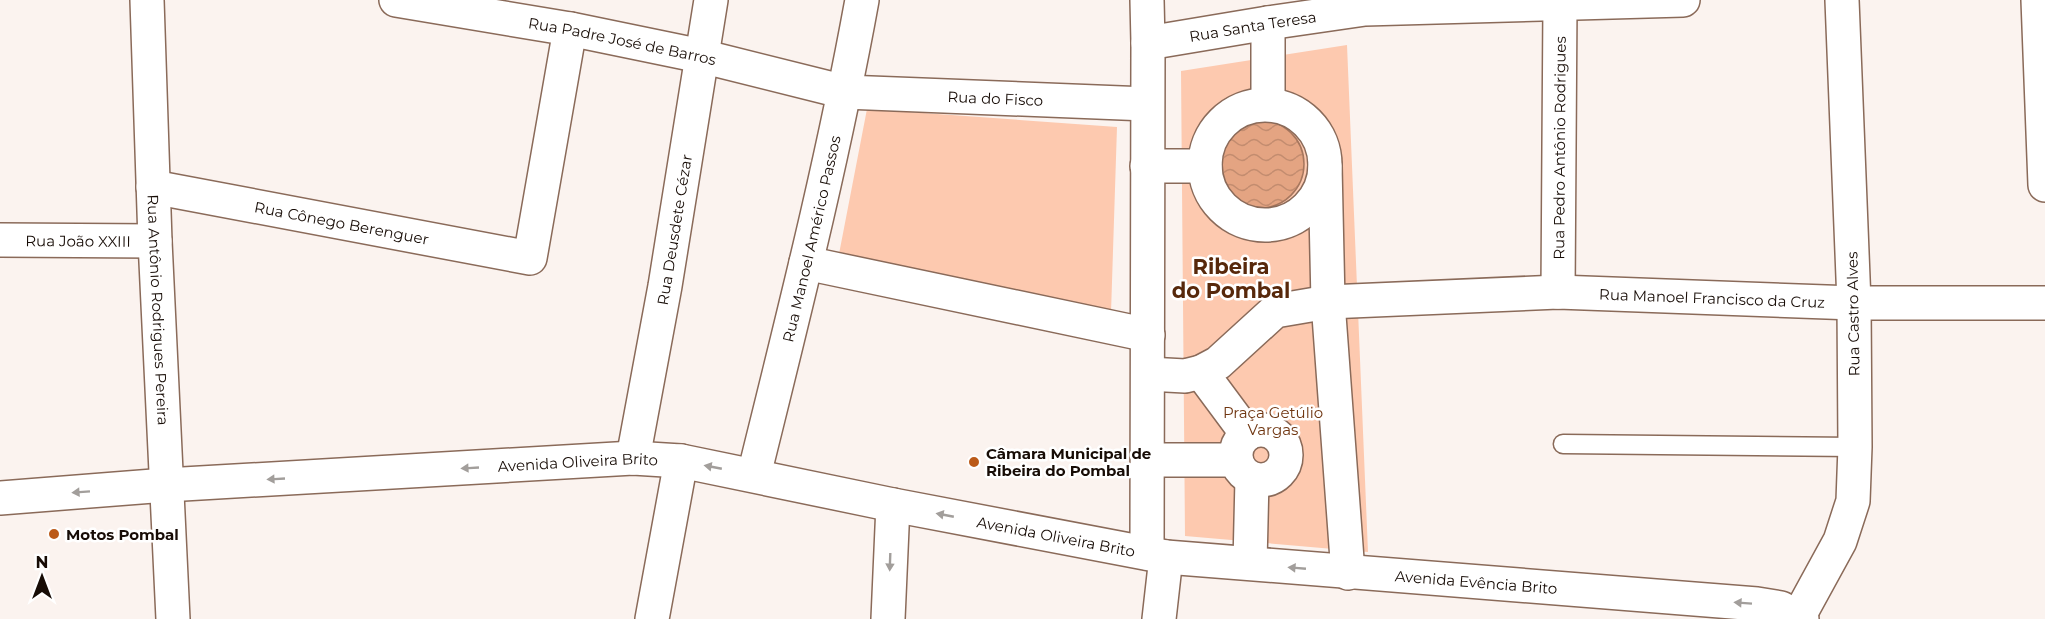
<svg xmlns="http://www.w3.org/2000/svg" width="2045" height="619" viewBox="0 0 2045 619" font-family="Montserrat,sans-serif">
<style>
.park{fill:#fdc9af}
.water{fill:url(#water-waves);stroke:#a6765d;stroke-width:1.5}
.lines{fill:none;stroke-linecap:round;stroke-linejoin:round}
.lane-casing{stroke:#8a6a59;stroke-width:21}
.street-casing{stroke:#8a6a59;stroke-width:36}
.secondary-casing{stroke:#8a6a59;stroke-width:36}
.lane{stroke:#fff;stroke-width:18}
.street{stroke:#fff;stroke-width:33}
.secondary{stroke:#fff;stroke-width:33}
.oneway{fill:#a29e9b}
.poi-dot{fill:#bb5a19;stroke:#fff;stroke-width:2}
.labels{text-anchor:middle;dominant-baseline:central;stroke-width:5;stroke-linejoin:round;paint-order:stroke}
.street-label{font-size:15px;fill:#170c06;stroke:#fff}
.park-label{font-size:15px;fill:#6f3510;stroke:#fff}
.poi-label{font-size:15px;font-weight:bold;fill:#170c06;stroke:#fff;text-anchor:start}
.district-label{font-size:21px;font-weight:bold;fill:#57280b;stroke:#fff}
</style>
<defs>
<pattern id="water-waves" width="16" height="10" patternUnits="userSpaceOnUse" patternTransform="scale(1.5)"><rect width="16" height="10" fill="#e4a482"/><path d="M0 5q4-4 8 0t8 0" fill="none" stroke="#c38c6f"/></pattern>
</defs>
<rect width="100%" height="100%" fill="#fbf3ef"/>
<!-- park -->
<path class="park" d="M1347,45L1368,552L1185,536L1181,71Z
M867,109L1117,127L1111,313L839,254Z"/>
<!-- water -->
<path class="water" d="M1216 164a44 44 0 1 1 88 0a44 44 0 1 1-88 0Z"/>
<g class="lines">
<!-- lane casing -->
<g class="lane-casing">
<path id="lane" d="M1563,444L1855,447"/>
</g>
<!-- street casing -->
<g class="street-casing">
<g id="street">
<path id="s1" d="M147,0L155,241L173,619"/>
<path id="s2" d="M396,0L570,29L701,56L845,92L1147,104"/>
<path d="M1147,0L1148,43"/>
<path d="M2038,0L2045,185"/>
<path d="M1268,23V104"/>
<circle cx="1265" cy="165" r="60"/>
<path d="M1147,166H1205"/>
<path d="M1325,166L1328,302L1348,573"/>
<path id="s3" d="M153,187L530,258L570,29"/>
<path id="s4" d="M0,240L155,241"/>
<path d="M806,263L1148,335"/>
<path id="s5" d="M1558,292L1560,3"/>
<path d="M1201,372L1247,434"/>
<path id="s6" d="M1148,374L1185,376L1201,372L1218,363L1275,311L1328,302L1558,292L1854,303H2045"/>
<circle cx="1261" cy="455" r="25"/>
<path id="s7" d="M633,458L665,286L711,0"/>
<path d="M1148,460H1236"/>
<path id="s8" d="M754,475C793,317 833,160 862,0"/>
<path d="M1250,563L1252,479"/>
<path d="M1799,616L1840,541L1853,501L1855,447L1854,303L1842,0"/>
<path d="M652,619L681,461"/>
<path d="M888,619L893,505"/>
<path d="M1159,619L1166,557"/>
</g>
</g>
<!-- secondary casing -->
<g class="secondary-casing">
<g id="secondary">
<path id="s9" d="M0,498L166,485L633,458L681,461L893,505L1166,557L1757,604L1781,608L1802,619"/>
<path id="s10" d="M1147,553L1148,43L1268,23L1365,9L1683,0"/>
</g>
</g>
<!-- lane -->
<use href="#lane" class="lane"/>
<!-- street -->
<use href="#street" class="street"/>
<!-- secondary -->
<use href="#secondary" class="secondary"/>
</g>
<!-- one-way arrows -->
<defs><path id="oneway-solid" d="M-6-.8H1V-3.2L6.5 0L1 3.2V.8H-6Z" transform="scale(1.5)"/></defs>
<g class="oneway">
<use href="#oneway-solid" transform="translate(713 467) rotate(-169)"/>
<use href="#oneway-solid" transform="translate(470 468) rotate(177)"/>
<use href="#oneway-solid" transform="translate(276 479) rotate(177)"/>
<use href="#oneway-solid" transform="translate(81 492) rotate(176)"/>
<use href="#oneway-solid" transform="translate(945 515) rotate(-169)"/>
<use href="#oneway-solid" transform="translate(890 562) rotate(92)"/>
<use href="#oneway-solid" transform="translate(1297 568) rotate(-175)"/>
<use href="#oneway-solid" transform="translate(1743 603) rotate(-176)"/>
</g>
<!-- markers -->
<g class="poi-dot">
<circle cx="974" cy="462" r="6"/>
<circle cx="54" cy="534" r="6"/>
</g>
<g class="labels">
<!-- street labels -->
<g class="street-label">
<text stroke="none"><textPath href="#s10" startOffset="616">Rua Santa Teresa</textPath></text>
<text stroke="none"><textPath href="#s2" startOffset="230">Rua Padre José de Barros</textPath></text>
<text stroke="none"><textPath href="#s2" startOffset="609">Rua do Fisco</textPath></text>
<text stroke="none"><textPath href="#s5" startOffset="144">Rua Pedro Antônio Rodrigues</textPath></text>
<text stroke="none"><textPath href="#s3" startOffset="192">Rua Cônego Berenguer</textPath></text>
<text stroke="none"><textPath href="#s7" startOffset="232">Rua Deusdete Cézar</textPath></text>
<text stroke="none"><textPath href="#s8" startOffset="243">Rua Manoel Américo Passos</textPath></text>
<text stroke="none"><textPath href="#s4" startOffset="78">Rua João XXIII</textPath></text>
<text stroke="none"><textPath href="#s6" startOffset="588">Rua Manoel Francisco da Cruz</textPath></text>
<text stroke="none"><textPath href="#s1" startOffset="310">Rua Antônio Rodrigues Pereira</textPath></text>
<text transform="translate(1853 314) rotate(-91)">Rua Castro Alves</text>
<text stroke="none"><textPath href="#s9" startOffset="579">Avenida Oliveira Brito</textPath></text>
<text stroke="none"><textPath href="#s9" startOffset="1065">Avenida Oliveira Brito</textPath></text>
<text stroke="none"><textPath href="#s9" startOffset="1488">Avenida Evência Brito</textPath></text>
</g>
<!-- park labels -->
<g class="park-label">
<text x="1273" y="412">Praça Getúlio<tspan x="1273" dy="17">Vargas</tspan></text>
</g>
<!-- poi labels -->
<g class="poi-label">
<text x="986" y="453">Câmara Municipal de<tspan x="986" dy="17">Ribeira do Pombal</tspan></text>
<text x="66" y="534">Motos Pombal</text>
</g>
<!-- district labels -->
<g class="district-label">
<text x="1231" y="266">Ribeira<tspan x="1231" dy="24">do Pombal</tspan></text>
</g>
</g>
<!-- north arrow -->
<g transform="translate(42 577)" stroke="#ffffff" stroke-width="4.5" paint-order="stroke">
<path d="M0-4.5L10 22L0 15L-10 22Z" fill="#170c06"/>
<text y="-9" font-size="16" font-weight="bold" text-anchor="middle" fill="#170c06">N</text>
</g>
</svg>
